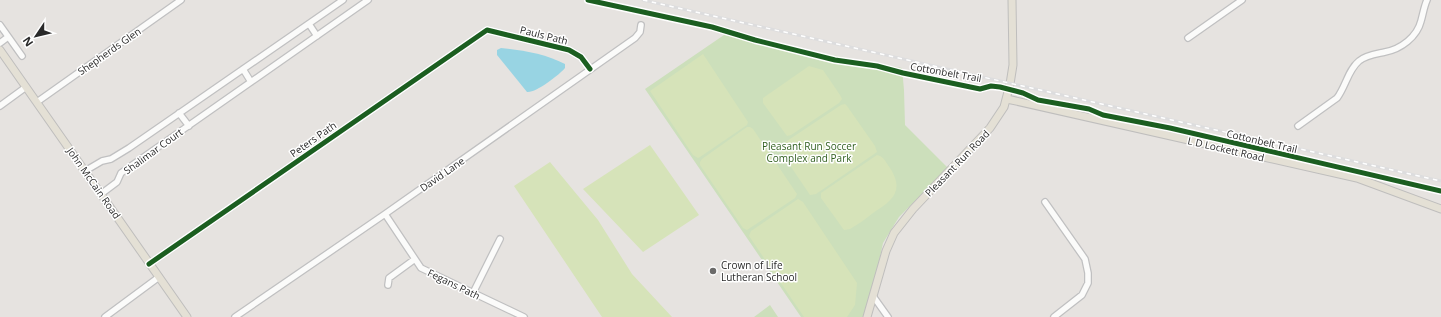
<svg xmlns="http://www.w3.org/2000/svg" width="1441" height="317" viewBox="0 0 1441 317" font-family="'Open Sans',sans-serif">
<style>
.green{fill:#ccdfbb}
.pitch{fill:#d6e3b9}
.water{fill:#98d4e3}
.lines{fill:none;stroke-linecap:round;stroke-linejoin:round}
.minor-casing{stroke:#c0c0c1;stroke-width:8}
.major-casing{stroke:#bfbebd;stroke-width:9}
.minor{stroke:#fbfbfa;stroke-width:5.5}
.major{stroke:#e4e0d5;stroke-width:7}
.rail-casing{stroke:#ddddde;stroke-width:3}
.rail{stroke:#fff;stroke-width:1.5;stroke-dasharray:4.5;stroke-linecap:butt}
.cycleway-casing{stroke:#fff;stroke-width:8}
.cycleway{stroke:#1b5e20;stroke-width:5}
.poi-dot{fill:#6b6a69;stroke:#fff;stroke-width:1.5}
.labels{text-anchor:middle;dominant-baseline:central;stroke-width:3;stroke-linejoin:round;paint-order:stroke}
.street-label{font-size:10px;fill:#292929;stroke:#fff}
.park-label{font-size:10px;fill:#305f1f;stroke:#fff}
.poi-label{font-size:10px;fill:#292929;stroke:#fff;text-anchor:start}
</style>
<rect width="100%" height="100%" fill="#e6e3e0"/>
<!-- green -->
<path class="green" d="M724,35L902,68L904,90L905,125L948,168L899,217L883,243L874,285L863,317H801L645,89Z
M770,305L778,317H754Z"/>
<!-- pitch -->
<path class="pitch" d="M703,54L748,122L747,125L700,157L698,158L693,155L650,91Z
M809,66L823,70L840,95L842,99L839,103L791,135L787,136L763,103V98Z
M845,104L847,106L875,146L877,152L816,194L810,195L779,149L781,145L841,105Z
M747,127H750L753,129L797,194L795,198L747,230L743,228L700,165V162L702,159Z
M650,145L699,215L643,252L583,189Z
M877,155C884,156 886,163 890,168C905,191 892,201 873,213C866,219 858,224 850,229L844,230L821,198V193Z
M550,162L598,220L632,274L672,317H602L514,186Z
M798,199L803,202L857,283L855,305L847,317H804L749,236L751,231Z"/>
<!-- water -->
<path class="water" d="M501,48C522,50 546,54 565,64V68C559,75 536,93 527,92L497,55V50Z"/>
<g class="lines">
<!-- minor casing -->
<g class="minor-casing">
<path id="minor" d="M309,24L317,36
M0,25L22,56
M1188,38L1242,0
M0,43L8,37
M243,69L251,82
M37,102L181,0
M0,106L26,87
M179,113L189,126
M1298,126L1337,98C1346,86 1348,70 1359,61C1366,55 1376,54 1385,52C1401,49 1417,37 1421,21C1423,14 1424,7 1427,0
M85,171L102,161L111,159L129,148L343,0
M101,194L117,182L121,173L368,0
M1045,202L1085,259L1088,273V283L1082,295L1054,317
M385,214L421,268L524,317
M149,264L487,30L569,50L581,57L590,69
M388,285L389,278L415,259
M473,293L500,239
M873,296L888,317
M105,317L159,277
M235,317L385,214L635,38L640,32L641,25"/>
</g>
<!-- major casing -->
<g class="major-casing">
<path id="major" d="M0,50L187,317
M1007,99L1357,178L1441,209
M867,317L886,251L894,233L913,209L990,128L1004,107L1010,84L1013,65L1012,0"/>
</g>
<!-- minor -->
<use href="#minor" class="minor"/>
<!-- major -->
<use href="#major" class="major"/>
<!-- rail casing -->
<g class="rail-casing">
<path id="rail" d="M643,0L1441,181"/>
</g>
<!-- rail -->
<use href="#rail" class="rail"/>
<!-- cycleway casing -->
<g class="cycleway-casing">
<path id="cycleway" d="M588,0L712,27L755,40L835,60L877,66L903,73L980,89L991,86L1000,87L1023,93L1038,100L1089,109L1103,115L1170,128L1441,191
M149,264L487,30L569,50L581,57L590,69"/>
</g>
<!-- cycleway -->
<use href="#cycleway" class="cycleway"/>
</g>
<!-- markers -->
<circle class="poi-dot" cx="713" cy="271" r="4"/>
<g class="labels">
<!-- street labels -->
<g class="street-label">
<text transform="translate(544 35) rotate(14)">Pauls Path</text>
<text transform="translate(109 51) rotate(-35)">Shepherds Glen</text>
<text transform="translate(946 72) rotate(10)">Cottonbelt Trail</text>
<text transform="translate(313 139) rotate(-35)">Peters Path</text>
<text transform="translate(1262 141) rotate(13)">Cottonbelt Trail</text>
<text transform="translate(1226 149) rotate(13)">L D Lockett Road</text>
<text transform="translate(153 151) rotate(-36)">Shalimar Court</text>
<text transform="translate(957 163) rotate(-46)">Pleasant Run Road</text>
<text transform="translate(442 174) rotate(-35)">David Lane</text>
<text transform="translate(94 183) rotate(55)">John McCain Road</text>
<text transform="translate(454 284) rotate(26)">Fegans Path</text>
</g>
<!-- park labels -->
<g class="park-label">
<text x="809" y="146">Pleasant Run Soccer<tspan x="809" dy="12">Complex and Park</tspan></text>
</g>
<!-- poi labels -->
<g class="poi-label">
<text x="721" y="265">Crown of Life<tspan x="721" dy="12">Lutheran School</tspan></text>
</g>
</g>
<!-- north arrow -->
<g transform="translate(36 36) rotate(235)" stroke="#ffffff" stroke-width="3" paint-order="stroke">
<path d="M0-3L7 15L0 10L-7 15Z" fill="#292929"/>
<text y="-6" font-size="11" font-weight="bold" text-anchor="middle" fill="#292929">N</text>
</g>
</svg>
